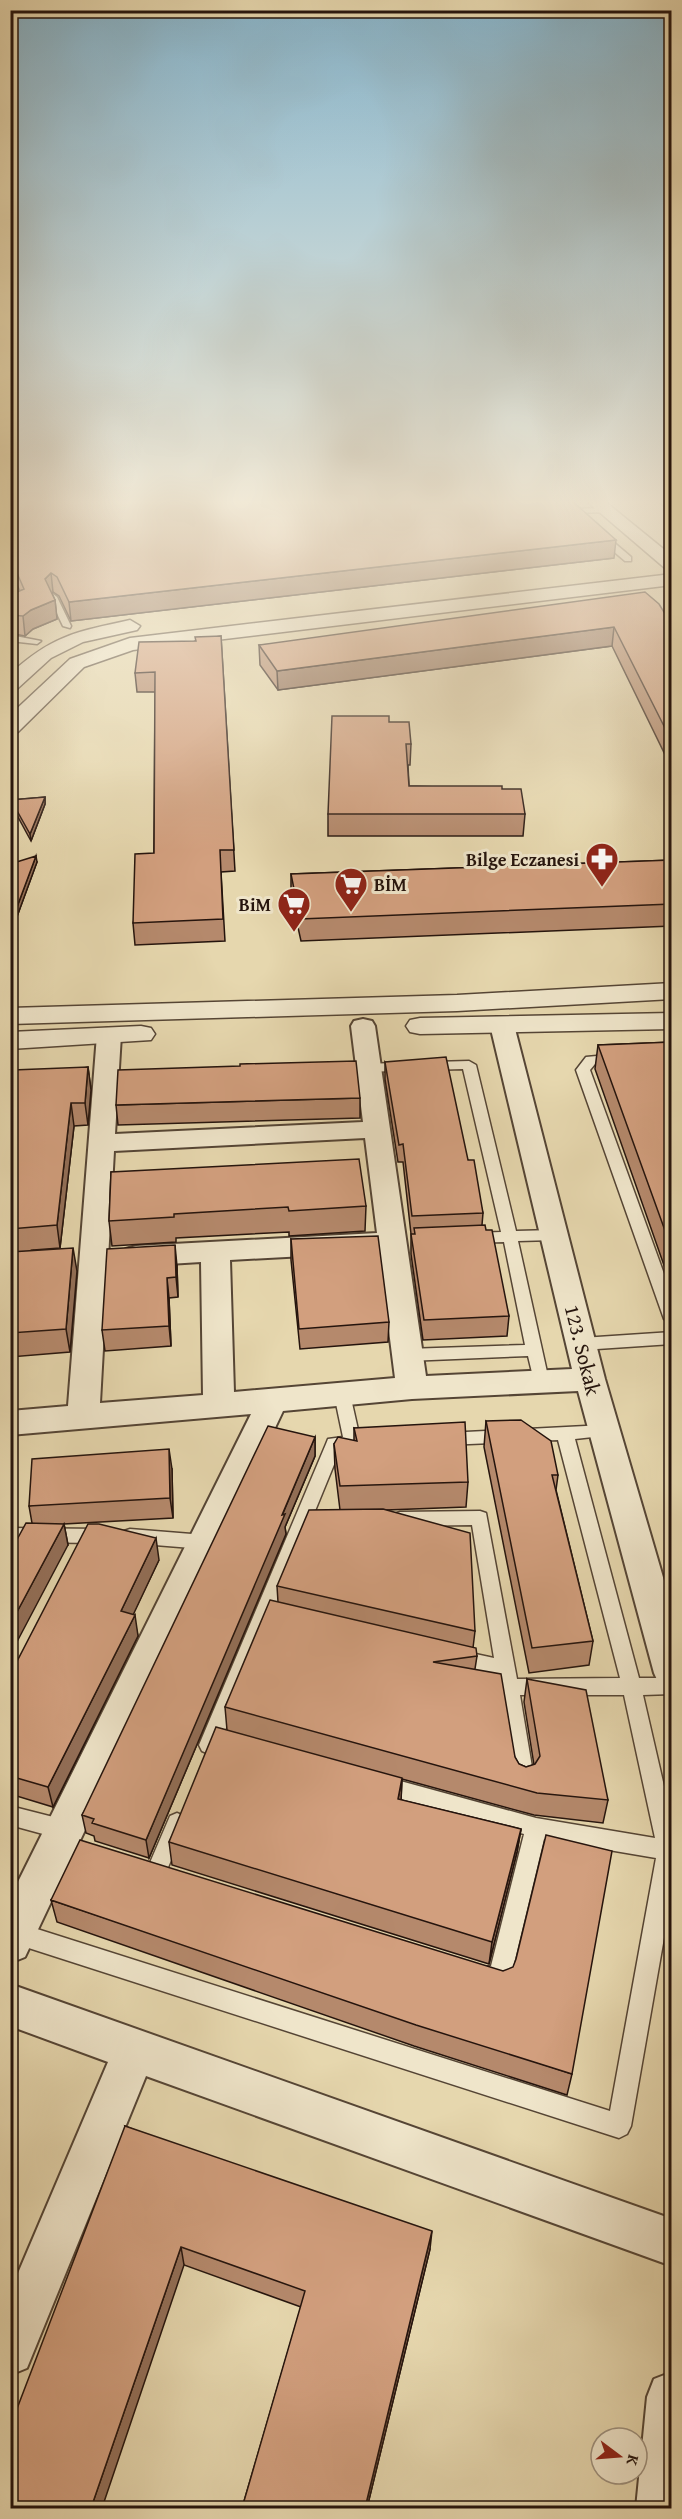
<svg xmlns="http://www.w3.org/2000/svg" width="682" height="2519" viewBox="0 0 682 2519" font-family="'Gentium Book Plus',serif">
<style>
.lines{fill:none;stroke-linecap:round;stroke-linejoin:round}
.service-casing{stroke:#554535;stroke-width:3}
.minor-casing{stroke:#554535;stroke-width:4}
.tertiary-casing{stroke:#554535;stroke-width:3}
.service{fill:#efe5ca;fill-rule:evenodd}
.minor{fill:#efe5ca;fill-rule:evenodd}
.tertiary{fill:#efe5ca;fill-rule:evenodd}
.wall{fill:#b5896c;stroke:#25140d;stroke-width:1.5}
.shaded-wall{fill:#936f58;stroke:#25140d;stroke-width:1.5}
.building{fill:#d29f7e;stroke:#25140d;stroke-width:1.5}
.labels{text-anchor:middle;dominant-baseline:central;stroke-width:6;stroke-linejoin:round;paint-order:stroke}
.far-poi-label{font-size:18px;font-weight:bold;fill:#25140d;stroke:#efe5ca;text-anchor:end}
.street-label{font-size:21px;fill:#25140d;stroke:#efe5ca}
</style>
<rect width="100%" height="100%" fill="#e6d7ae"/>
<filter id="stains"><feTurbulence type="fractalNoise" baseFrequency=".00333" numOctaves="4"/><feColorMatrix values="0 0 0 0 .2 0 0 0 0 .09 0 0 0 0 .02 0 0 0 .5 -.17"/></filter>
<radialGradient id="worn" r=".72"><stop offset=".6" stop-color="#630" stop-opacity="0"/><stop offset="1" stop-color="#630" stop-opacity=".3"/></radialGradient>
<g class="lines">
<!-- service casing -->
<g class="service-casing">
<path id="service" d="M606,508L609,512L572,513L568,511L572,509Z
M598,534H604L631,557V561H625L598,538Z
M53,594L57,597L71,626L70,628L63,626L49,597Z
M10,635L41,641L37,644L10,641Z
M618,1054L623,1055L625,1058L623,1061L595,1064L590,1070L672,1296V1324L664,1319L576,1070L586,1057Z
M469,1061L476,1065L516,1231L554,1230L561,1235L554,1240L518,1241L549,1381L547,1385H535L528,1356L407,1361L401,1359L399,1355L401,1351L407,1349L525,1345L504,1242L473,1243L466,1238L473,1233L501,1232L463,1069L361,1072L354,1068L361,1064Z
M672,1332V1344L582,1350L576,1348L574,1344L576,1340L582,1338Z
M342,1388L348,1390L350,1394L361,1443L359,1448L340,1450L219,1745L216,1751L209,1754L202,1751L199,1745L326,1444L328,1439L343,1437L334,1394L336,1390Z
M605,1425L611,1427L613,1431L611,1435L575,1439L639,1678H672V1694L643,1695L672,1821V1892L631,2126L627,2134L619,2138L10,1942V1924L15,1922L610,2111L656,1858L544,1839L510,1980L507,1988L499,1991L480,1984L477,1976L480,1968L491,1966L524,1834L382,1794L375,1792L372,1785L375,1778L382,1776L536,1818L655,1838L624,1695H520L534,1779L531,1785L524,1788L517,1785L497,1675L450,1664L448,1658L450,1652L457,1650L494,1658L472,1525L400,1526L394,1524L391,1519L394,1514L400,1512L480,1511L486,1513L517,1679L620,1678L558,1440L446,1445L440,1444L438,1439L440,1434L446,1433Z
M10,1528L100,1529L106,1531L109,1536L106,1541L100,1543L10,1542Z
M130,1529L204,1535L210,1537L213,1542L210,1547L204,1549L130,1543L124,1541L121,1536L124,1531Z
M10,1806L65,1820L72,1823L75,1830L72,1837L65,1840L10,1825Z
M177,1813L184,1816L187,1823L163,1879L156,1882L149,1879L146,1872L170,1816Z"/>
</g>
<!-- minor casing -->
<g class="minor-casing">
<path id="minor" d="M502,1018L511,1020L514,1025L605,1379L672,1608V1688L659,1684L654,1673L578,1391L412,1399L283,1411L25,1957L10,1963V1898L251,1414L10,1435V1411L68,1406L97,1035L100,1030L109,1028L118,1030L121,1035L115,1134L363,1122L351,1026L354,1021L363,1019L372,1021L375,1026L426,1376L572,1369L490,1025L493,1020ZM365,1138L377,1233L136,1246L126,1249L122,1256L126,1263L136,1266L201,1262L203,1395L100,1403L114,1151ZM379,1252L395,1378L234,1392L230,1260Z
M10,1984L672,2219V2266L146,2076L27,2368L10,2375V2292L108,2062L10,2026Z
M672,2372V2508H636L647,2397L654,2379Z"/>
</g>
<!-- tertiary casing -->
<g class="tertiary-casing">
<path id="tertiary" d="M584,499H602L672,556V570L666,569Z
M672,574V585L133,650L84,667L18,732L10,733V715L70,659L130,638Z
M130,620L140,626L137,630L83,642L51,658L17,689L10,691V674C53,635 76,632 130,620Z
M672,983V999L457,1011L10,1024V1008L457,995Z
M672,1013V1029L420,1034L410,1032L406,1026L410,1020L420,1018Z
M141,1026L151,1028L155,1034L151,1040L10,1049V1032Z"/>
</g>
<!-- service -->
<use href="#service" class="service"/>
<!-- minor -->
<use href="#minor" class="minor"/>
<!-- tertiary -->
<use href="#tertiary" class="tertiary"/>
</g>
<!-- wall -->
<path class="wall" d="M10,499L614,558L71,621L59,596L53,592L52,593L55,600L57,619L33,629L25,636L14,634L16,644L10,648V595L20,591L10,570Z
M653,499H672V512Z
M672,625V769L612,646L278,690L260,665L259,645Z
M221,636L235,871L221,872L225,941L135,945L133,923L154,853L155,692H137L135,673L195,641Z
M389,722L411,744L410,765H408L409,786L502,789L525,814L523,836H328V814Z
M45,797V804L31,841L12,806L11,800Z
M672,860V926L301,941L291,896V874Z
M37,862L15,922L10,914V864Z
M672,1042V1288L595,1069L598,1045Z
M385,1062L468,1160L483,1213L482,1225L509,1316L507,1336L423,1340L411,1254V1234L403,1162H398L385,1079Z
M88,1067L91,1090L88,1125L74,1126L60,1248L33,1250L77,1271L70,1352L10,1357V1087Z
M360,1098V1118L118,1125L116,1105Z
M111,1172L366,1206L365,1231L289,1236V1232L176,1238V1242L112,1246L109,1221Z
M291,1239L389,1322L388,1342L300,1349L291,1260Z
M177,1266L178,1297L169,1298L171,1346L105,1351L102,1330Z
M486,1421L558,1475L556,1490L593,1641L589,1665L529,1673L484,1447Z
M354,1428L468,1482L466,1507L387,1510L475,1631L473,1648L477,1656L475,1669L515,1757L519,1764L526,1767L534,1765L524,1702L527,1679L608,1800L603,1823L534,1815L402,1779L401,1800L521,1829L517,1852L489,1964L172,1865L169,1842L227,1730L225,1707L278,1602L277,1586L340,1510L335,1469L334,1444L354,1441Z
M315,1437V1456L285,1527L286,1534L149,1858L95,1841L94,1836L86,1833L82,1815Z
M172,1469L173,1518L64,1524L68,1545H14L32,1523L29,1506Z
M159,1560L133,1614L138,1636L53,1807L10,1794V1668L14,1667Z
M51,1900L572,2074L567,2095L414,2046L57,1922Z
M125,2126L430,2249L367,2508H242L301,2307L184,2265Z"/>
<!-- shaded-wall -->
<path class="shaded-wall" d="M616,540L614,558L71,621L69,602Z
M51,573L53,592L47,598L45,579Z
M55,600L57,619L33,629L25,636L23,616L31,610Z
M13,624L16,644L10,648V627Z
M614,627L612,646L278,690L277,671Z
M45,797V804L31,841L30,834Z
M36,856L37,862L15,922L14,915Z
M88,1067L91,1090L88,1125L85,1103Z
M71,1103L74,1126L60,1248L57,1225Z
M175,1245L177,1266L178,1297L176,1277Z
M73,1248L77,1271L70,1352L66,1329Z
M167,1278L169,1298L171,1346L169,1326Z
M315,1437V1456L285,1527L286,1534L149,1858L146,1840Z
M169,1449L172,1469L173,1518L170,1498Z
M64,1524L68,1545L10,1655V1625Z
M156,1538L159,1560L125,1632L121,1611Z
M135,1615L138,1636L53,1807L48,1787Z
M402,1778L401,1802L398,1799Z
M521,1829L517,1852L489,1964L492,1942Z
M432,2231L430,2249L367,2508H365Z
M181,2247L184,2265L102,2508H91Z"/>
<!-- building -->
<path class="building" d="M10,499H562L563,500L570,499L616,540L69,602L57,577L51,573L45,579L55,600L31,610L23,616L10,615V595L24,589L10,557Z
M645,592L659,604L672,625V742L614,627L277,671L259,645Z
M221,636L234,850H220L223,919L133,923L135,854L154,853L155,672L135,673L139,642L196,641L195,637Z
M332,716H389V722H409L411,744H406L409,786H502V789H521L525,814H328Z
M45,797L30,834L11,800Z
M36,856L14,915L10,909V864Z
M672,860V904L300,919L291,874Z
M672,1042V1250L598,1045Z
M446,1057L468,1160H474L483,1213L412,1216L403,1144L399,1145L385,1062Z
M356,1061L360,1098L116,1105L118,1070L240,1066V1064Z
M88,1067L85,1103H71L57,1225L10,1229V1087L13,1070Z
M359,1159L366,1206L289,1211L288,1207L174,1214V1217L109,1221L111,1172Z
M485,1225L486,1230H492L509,1316L424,1320L411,1234H415L414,1228Z
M378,1236L389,1322L299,1329L291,1239Z
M175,1245L176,1277L167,1278L169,1326L102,1330L107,1249Z
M73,1248L66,1329L10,1333V1252Z
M521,1420L551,1441L558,1475H552L593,1641L532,1648L486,1421Z
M465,1422L468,1482L340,1486L334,1444L338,1437L357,1441L354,1428Z
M268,1426L315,1437L282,1515L285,1514L146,1840L92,1823L94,1819L82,1815Z
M169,1449L170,1498L29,1506L32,1459Z
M383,1509L470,1533L475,1631L277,1586L309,1510Z
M26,1523L64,1524L10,1625V1544L14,1545Z
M88,1524H99L156,1538L121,1611L135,1615L48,1787L10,1776V1668L14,1667Z
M270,1600L476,1648L477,1656L433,1662L501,1674L515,1757L519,1764L526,1767L535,1764L540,1756L527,1679L586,1690L608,1800L537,1793L225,1707Z
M216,1727L402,1778L398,1799L521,1829L492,1942L169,1842Z
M546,1835L612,1851L572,2074L416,2025L51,1900L80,1840L503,1971L513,1967L516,1959Z
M125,2126L432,2231L365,2508H242L305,2291L181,2247L91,2508H10V2427Z"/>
<!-- sky -->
<linearGradient id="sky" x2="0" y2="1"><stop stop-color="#87b6ce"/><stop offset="0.59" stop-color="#f4eddb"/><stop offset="1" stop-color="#f4eddb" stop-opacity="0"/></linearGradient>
<rect width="682" height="851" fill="url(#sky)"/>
<!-- icons -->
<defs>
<g id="pharmacy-pin" transform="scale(1.725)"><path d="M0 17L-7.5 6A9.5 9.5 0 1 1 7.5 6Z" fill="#8f2418" stroke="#efe5ca"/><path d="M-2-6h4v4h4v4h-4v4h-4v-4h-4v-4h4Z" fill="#fff"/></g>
<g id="supermarket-pin" transform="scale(1.725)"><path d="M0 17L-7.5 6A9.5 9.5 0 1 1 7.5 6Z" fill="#8f2418" stroke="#efe5ca"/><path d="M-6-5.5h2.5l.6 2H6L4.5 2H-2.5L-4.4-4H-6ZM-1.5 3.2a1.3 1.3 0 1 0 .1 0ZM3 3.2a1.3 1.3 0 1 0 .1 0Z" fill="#fff"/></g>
</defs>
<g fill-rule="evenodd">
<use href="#pharmacy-pin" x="602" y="859"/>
<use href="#supermarket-pin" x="351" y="884"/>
<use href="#supermarket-pin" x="294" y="904"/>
</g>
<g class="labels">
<!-- far-poi labels -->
<g class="far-poi-label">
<text x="579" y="859">Bilge Eczanesi</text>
<text x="374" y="884" text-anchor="start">BİM</text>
<text x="271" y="904">BiM</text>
</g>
<!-- street labels -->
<g class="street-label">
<text transform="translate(583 1350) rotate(76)">123. Sokak</text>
</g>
</g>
<!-- margin -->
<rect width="682" height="2519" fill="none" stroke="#e6d7ae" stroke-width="36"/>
<rect x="12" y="12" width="658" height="2495" fill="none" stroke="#25140d" stroke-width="3"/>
<rect x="18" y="18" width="646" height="2483" fill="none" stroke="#25140d" stroke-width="1.5"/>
<!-- north arrow -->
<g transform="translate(619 2456) rotate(106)"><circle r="28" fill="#efe5ca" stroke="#9e917e" stroke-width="1.5"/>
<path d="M0-4.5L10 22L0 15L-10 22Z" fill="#8f2418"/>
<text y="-9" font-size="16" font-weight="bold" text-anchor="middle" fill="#25140d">K</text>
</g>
<rect width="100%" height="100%" filter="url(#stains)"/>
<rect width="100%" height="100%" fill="url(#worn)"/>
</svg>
